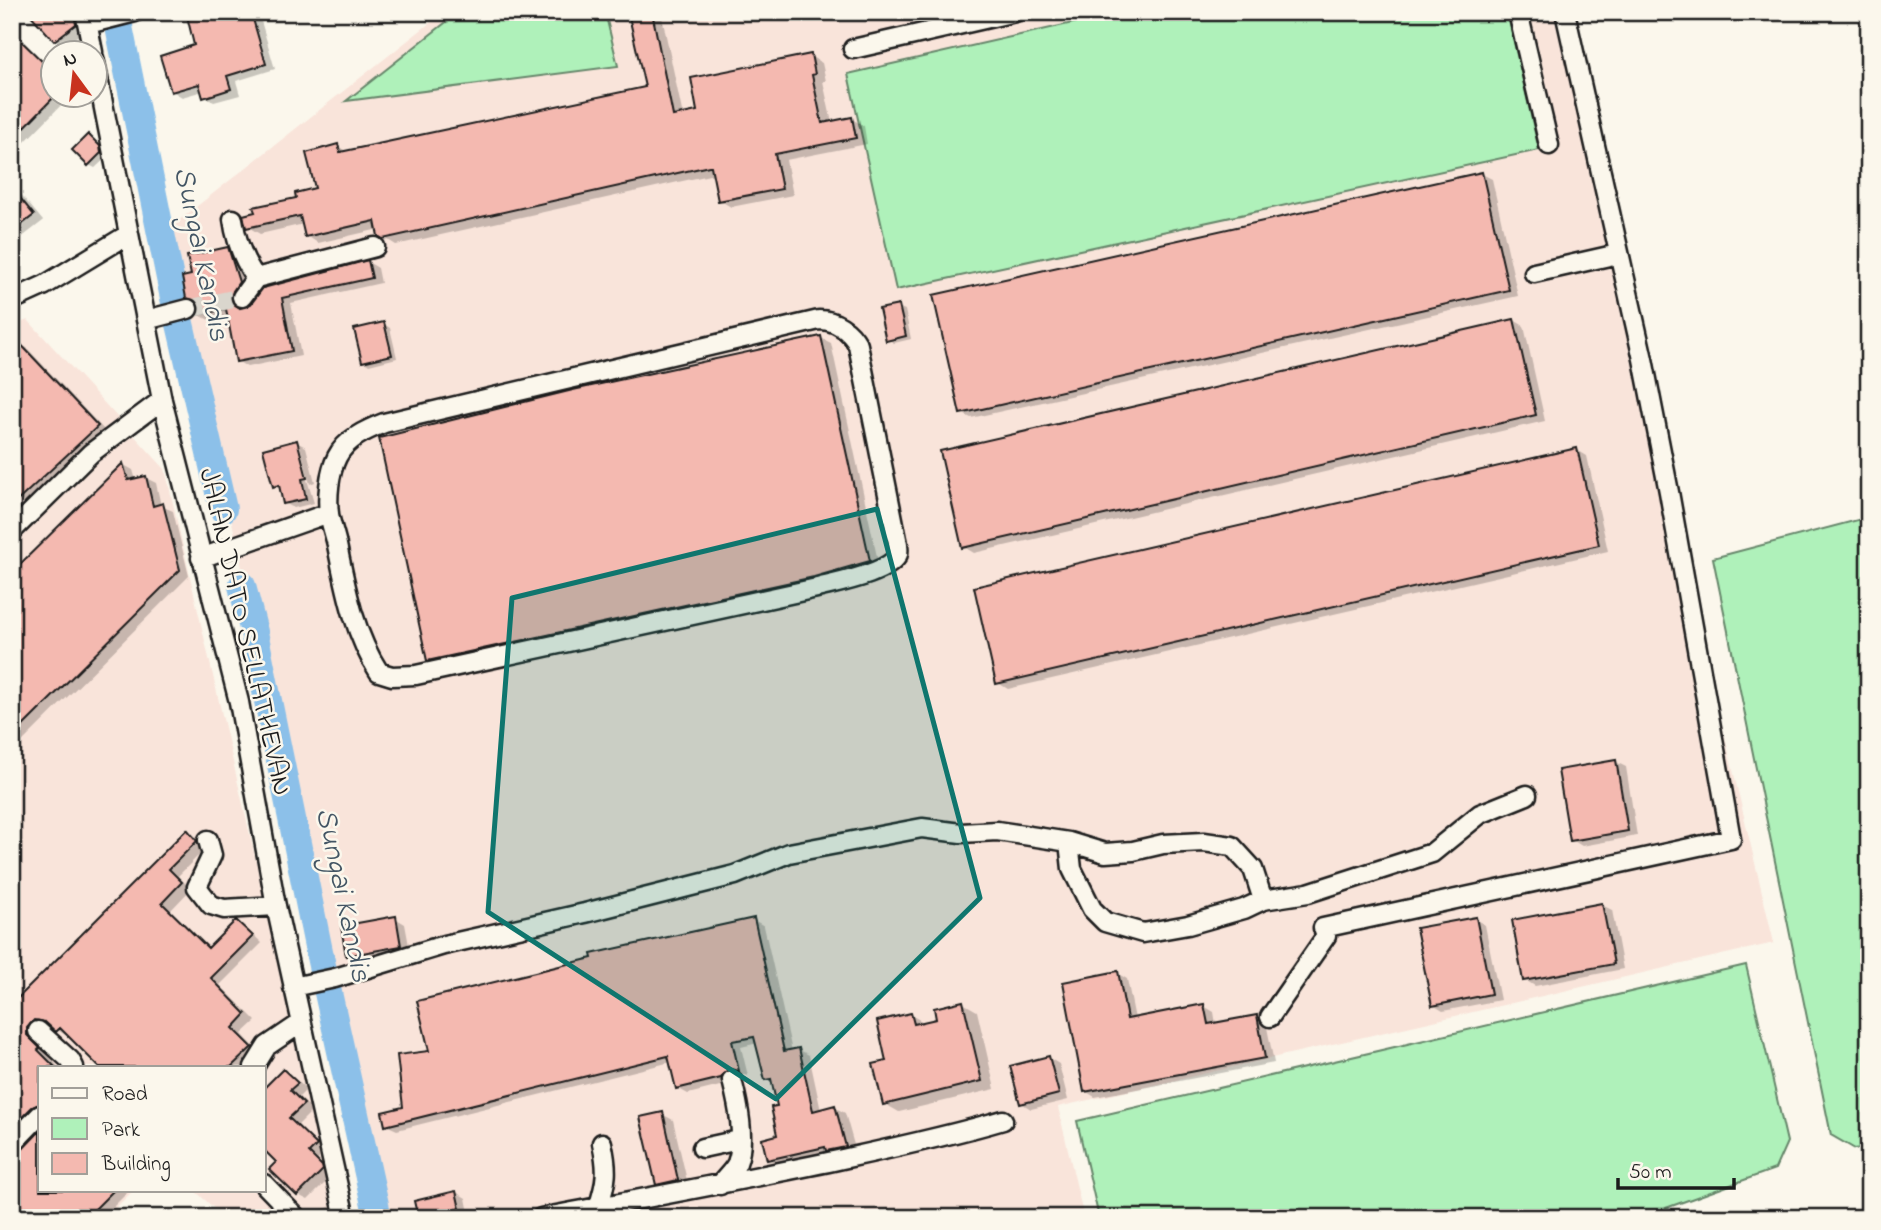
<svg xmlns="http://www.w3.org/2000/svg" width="1881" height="1230" viewBox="0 0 1881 1230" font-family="'Indie Flower',sans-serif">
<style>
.built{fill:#f9e4da}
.green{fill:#aff1ba;stroke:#66866b;stroke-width:2}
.shadow{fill:#0003}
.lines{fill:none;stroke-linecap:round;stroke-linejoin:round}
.river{stroke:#8cc0e9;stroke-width:28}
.building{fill:#f4b9b0;stroke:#1c1c1c;stroke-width:2}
.minor-tunnel{stroke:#dad6cd;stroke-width:18;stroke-dasharray:18 9;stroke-linecap:butt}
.minor-casing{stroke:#1c1c1c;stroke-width:23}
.minor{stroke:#fbf7ec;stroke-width:18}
.marked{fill:#0f766e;fill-opacity:0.2;stroke:#0f766e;stroke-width:5;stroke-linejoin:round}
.labels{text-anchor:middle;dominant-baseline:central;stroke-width:5;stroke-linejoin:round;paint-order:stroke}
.street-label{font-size:28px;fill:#1c1c1c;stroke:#fbf7ec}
.water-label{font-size:30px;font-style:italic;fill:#435564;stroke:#fbf7ec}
</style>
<rect width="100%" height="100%" fill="#fbf7ec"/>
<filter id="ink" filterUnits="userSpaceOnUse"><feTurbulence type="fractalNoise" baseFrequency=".0143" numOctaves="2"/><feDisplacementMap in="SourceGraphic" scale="14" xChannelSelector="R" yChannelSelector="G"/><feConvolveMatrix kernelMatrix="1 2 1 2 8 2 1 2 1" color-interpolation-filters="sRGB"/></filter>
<g filter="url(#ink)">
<!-- built -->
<path class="built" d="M444,12H1553L1774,943L1058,1107L1084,1218H384L168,229Z
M28,320L165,469L339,1218H225L194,1190H264V1067H40V1190H134L105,1218H12V326Z"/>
<!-- green -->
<path class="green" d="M459,12H605L618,66L346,101Z
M1121,12H1507L1539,150L896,290L848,74Z
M1869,517V1146L1855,1149L1831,1135L1713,558Z
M1746,965L1787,1142L1775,1169L1666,1208L1652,1218H1099L1077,1121Z"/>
<!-- shadow -->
<path class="shadow" d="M30,12H81L85,30L65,46L55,40Z
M200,12H298L261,21L275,69L236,81L240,95L214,102L204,97L203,91L182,97L172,91L196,47Z
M630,12H661L683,116L700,112L810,56L822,63L826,81H823L832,123L852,119L864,126L867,144L786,160L793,195L731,207L719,200L714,174L396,245L380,235L379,229L318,243L307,236L304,224L260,234L248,227L318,190L338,146L347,152L647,88Z
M12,30L52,69V94H72L12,155Z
M88,136L106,152L107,157L95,168L89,165Z
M1482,174L1492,179L1518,296L971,418L961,413Z
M12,188L19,192L43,221L12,245Z
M228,249L238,255L248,288L242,297L241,308L368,262L378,268L381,283L291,303L301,356L247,367L237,361L229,316L209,320L199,315V303L188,297L193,276Z
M898,307L905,310L911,339L894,343L888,339Z
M1514,320L1524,326L1545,421L974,553L964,547Z
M384,324L390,328L397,358L369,365L363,361Z
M821,338L831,343L879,566L439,666L429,660Z
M18,343L27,348L106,432L28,505L19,499Z
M296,442L306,447L315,482L310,484L300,446H297L314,503L294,508L284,503L282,490L274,486Z
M1577,450L1587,456L1608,551L1008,689L998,683Z
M124,465L133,470L136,480L146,478L156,483L161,506L173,511L189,576L12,752V575Z
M1616,762L1626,767L1637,836L1582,846L1572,840Z
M187,831L197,837L206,848L178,876L191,889L171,910L210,948L236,922L246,928L262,943L220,985L256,1021L242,1034L261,1054L247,1067H96L99,1064L69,1035L67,1036L50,1025L39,1029L37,1042L58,1067H40V1116L12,1145V1024Z
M1602,905L1612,910L1623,969L1535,986L1525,980Z
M395,918L405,924L410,951L358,960L348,955Z
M1475,919L1485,925L1500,1000L1443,1011L1433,1005Z
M754,920L764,926L792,1051L798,1049L809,1055L821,1111L834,1107L845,1113L856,1152L779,1165L769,1159L780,1136L779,1107L773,1083L766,1079L758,1043L741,1047L748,1076L740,1074L732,1083L688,1094L677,1088L671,1062L397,1130L386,1125L405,1108L431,1052Z
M1117,973L1127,979L1135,1019L1204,1006L1214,1012L1216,1024L1256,1017L1266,1022L1274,1063L1095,1097L1085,1091Z
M963,1003L977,1011L995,1089L899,1112L885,1104L911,1015L925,1023L938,1020Z
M1049,1058L1059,1064L1068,1100L1031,1109L1021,1103Z
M284,1071L307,1089L299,1097L313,1110L298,1125L326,1152L318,1160L332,1176L308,1200L298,1195L279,1162Z
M662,1114L673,1120L688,1185L667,1189L657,1183Z
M40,1133V1190H130L102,1218H12V1154L13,1157L17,1156Z
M456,1192L466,1198L470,1218H420Z
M330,1207L336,1210L338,1218H319L317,1211Z"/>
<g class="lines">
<!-- river -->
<path class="river" d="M116,12L174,298L223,509
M242,586L254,632L321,961L378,1218"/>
</g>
<!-- building -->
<path class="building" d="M28,12H73L76,24L54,41Z
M186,12H251L266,64L227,76L231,89L203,98L199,84L171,92L160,56L194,45Z
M628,12H652L673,116L697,111L691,78L811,54L815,74L812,75L822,123L852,117L856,138L775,154L782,189L718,201L711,166H709L383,239L378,236L375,221L305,237L300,216L246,228L243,215L255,212L253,207L296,198L295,193L315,188L306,153L338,144L340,152L645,87Z
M12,32L52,71V99L12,140Z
M88,134L100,146L101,153L88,166L72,150Z
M1482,172L1509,290L960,414L933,295Z
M12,188L34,215L12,232Z
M228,247L239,282L233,291L231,301L240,308L251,304L263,288L368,260L372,278L282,298L292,351L236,362L226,309L197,315L199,305L196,301L186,298L182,277L191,275L187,256Z
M899,305L906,336L886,341L879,309Z
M1514,319L1536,415L962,548L940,451Z
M384,322L392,355L362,362L354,329Z
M12,335L98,426L12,506Z
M821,336L870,561L814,577L427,661L379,438L573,390Z
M297,440L307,478L302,479L306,499L283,504L279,485L273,487L263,449Z
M1577,448L1599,545L996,684L974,587Z
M123,463L128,480L146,476L153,506L163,503L180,570L12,737V572Z
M1616,760L1628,831L1570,841L1558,770Z
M187,829L197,841L169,869L182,882L162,903L208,948L236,920L253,936L211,978L246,1014L233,1028L252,1047L231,1067H99L60,1028L56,1032L45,1022L34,1020L27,1028V1035L40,1048L38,1050L55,1067H40V1104L32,1107L12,1127V1004Z
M1602,903L1614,964L1523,981L1512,920Z
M396,916L401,946L346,956L341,926Z
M1476,917L1491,994L1432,1006L1416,928Z
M754,918L784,1051L799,1048L813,1111L835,1105L846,1147L826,1151L825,1147L767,1160L762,1139L777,1135L771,1107L777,1106L771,1079L765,1080L754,1037L732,1041L739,1071L729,1069L721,1078L676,1089L668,1056L385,1126L382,1112L403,1107L397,1055L429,1051L417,1001L592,958L591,954Z
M1118,971L1127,1019L1204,1004L1208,1024L1257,1015L1265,1058L1084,1092L1063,982Z
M963,1001L982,1081L883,1105L873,1064L886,1061L877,1021L911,1013L914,1024L936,1019L934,1008Z
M1049,1056L1059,1094L1020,1104L1010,1066Z
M283,1069L298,1083L290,1090L304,1104L289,1118L317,1145L309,1153L322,1166L323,1170L297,1196L269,1169L276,1162L264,1150V1088Z
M663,1112L678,1180L656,1185L640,1117Z
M40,1131V1190H114L86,1218H12V1155L20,1152Z
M456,1191L462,1218H418L414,1201Z"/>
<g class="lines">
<!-- minor-tunnel -->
<path class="minor-tunnel" d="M188,309L242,297"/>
<!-- minor casing -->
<g class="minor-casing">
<path id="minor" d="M85,12L93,52
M1518,12L1549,145
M88,24L135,12
M853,49L1015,12
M94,58L162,400L239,702L276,906L345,1218
M233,219C236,241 243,260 256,278
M1534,273L1618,254
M242,297L256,278L375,247
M12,300L45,285L129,234
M146,320L188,309
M819,320C835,320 850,330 858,345L898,544C898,546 899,552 898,554C891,573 836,583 817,588L416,675L392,676L379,672C354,634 346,589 337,545C335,535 331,525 329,514C327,497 329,473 337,457C346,439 366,430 384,423Z
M12,531L91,453L162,400
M201,558L329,513
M208,840L212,855L197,887L211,905L224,909L276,906
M1069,842L1072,869L1092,909L1105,922L1143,933L1188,925L1244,909L1263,900
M293,987L335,978L444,945L585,913L735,875L789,853L922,828L961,833L997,831L1069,842L1105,853L1133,851L1163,844L1204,842L1232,846L1253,869L1263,900L1308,893L1432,853L1480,814L1527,795
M1270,1017L1326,936L1323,928L1731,839L1669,492L1643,359L1565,12
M38,1031L70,1060L74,1067
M254,1067L267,1046L301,1023
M12,1144L40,1115
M702,1148L739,1140
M264,1184L297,1218
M720,1185C725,1178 734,1170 737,1163C746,1139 738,1104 732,1080
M598,1208C607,1181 608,1170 602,1143
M541,1218C640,1199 739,1181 838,1160C893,1148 949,1136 1003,1120"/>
</g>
<!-- minor -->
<use href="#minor" class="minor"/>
</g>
</g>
<!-- marked area -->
<path class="marked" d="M877,509L980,898L776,1099L488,912L512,598Z"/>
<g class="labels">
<!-- street labels -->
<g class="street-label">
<text transform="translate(244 632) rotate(77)">JALAN DATO SELLATHEVAN</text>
</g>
<!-- water labels -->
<g class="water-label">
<text transform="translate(200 254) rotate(78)">Sungai Kandis</text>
<text transform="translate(342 895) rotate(78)">Sungai Kandis</text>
</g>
</g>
<!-- margin -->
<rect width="1881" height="1230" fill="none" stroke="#fbf7ec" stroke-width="42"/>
<rect x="21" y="21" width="1839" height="1188" fill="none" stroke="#1c1c1c" stroke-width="2.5" filter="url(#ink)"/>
<!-- legend -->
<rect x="38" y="1066" width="228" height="126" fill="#fbf7ec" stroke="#a29f99" stroke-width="2"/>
<rect x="52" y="1088" width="35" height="10" fill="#fbf7ec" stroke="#a29f99" stroke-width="2"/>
<text x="102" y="1100" font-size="21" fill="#1c1c1c">Road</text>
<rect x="52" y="1118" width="35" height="21" fill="#aff1ba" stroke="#a29f99" stroke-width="2"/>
<text x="102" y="1136" font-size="21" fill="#1c1c1c">Park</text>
<rect x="52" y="1153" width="35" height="21" fill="#f4b9b0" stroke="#a29f99" stroke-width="2"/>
<text x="102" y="1170" font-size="21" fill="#1c1c1c">Building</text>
<!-- north arrow -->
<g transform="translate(74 74) rotate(345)"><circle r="33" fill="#fbf7ec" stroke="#a29f99" stroke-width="2"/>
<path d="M0-5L12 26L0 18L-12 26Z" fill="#c8321e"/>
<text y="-10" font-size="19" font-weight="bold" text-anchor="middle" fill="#1c1c1c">N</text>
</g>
<!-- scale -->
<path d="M1618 1178v10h116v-10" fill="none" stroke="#1c1c1c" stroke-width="3.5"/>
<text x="1629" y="1178" font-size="21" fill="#1c1c1c" stroke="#fbf7ec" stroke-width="5" paint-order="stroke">50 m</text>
</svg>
